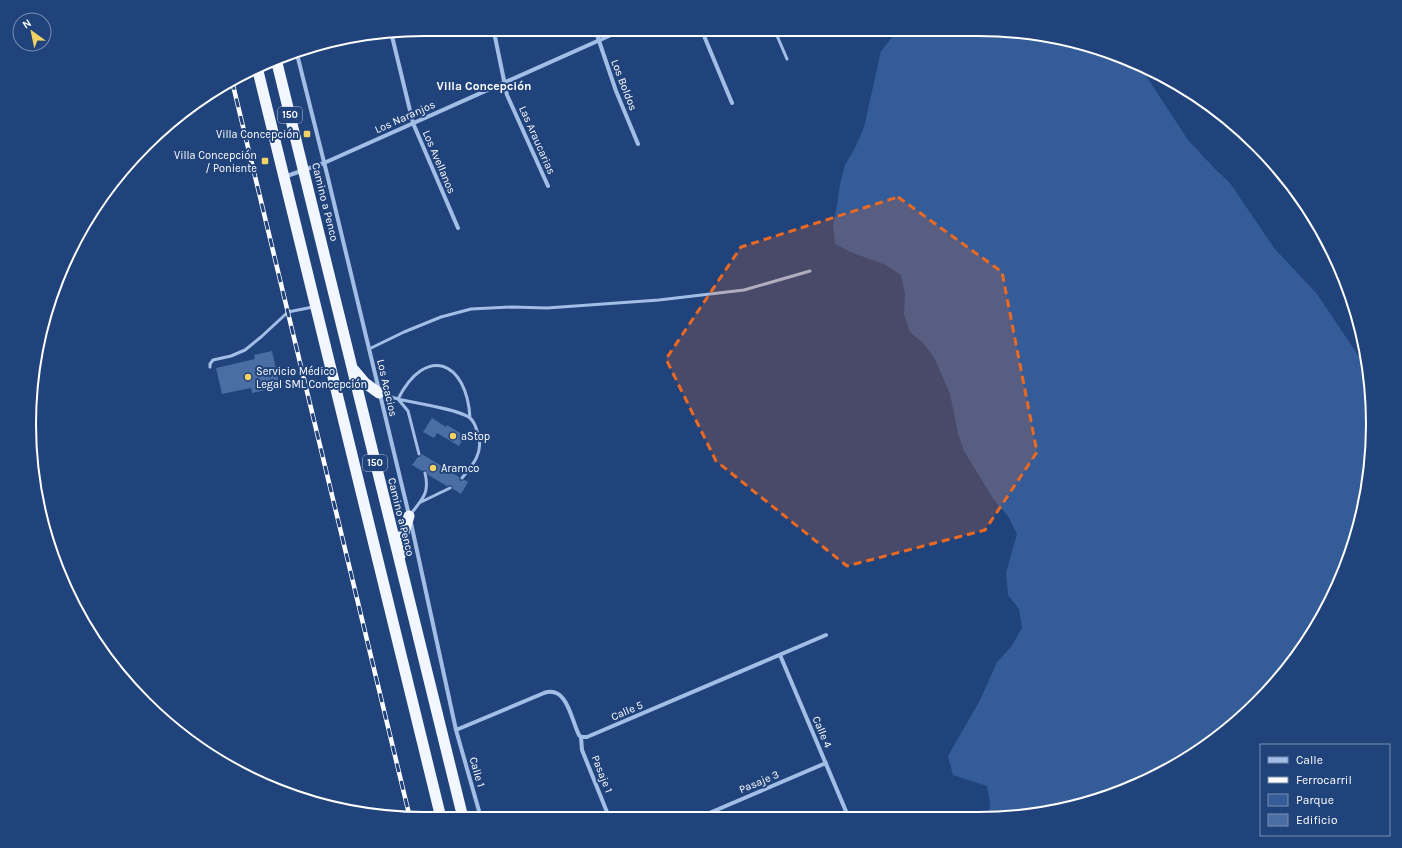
<svg xmlns="http://www.w3.org/2000/svg" width="1402" height="848" viewBox="0 0 1402 848" font-family="Karla,sans-serif">
<style>
.green{fill:#345c99}
.building{fill:#4a6da4}
.lines{fill:none;stroke-linecap:round;stroke-linejoin:round}
.service{stroke:#a3bee6;stroke-width:3}
.minor{stroke:#a3bee6;stroke-width:4}
.trunk{stroke:#f2f6fe;stroke-width:11}
.rail-casing{stroke:#fff;stroke-width:4.5}
.rail{stroke:#21437b;stroke-width:3;stroke-dasharray:9;stroke-linecap:butt}
.marked{fill:#ea6a24;fill-opacity:0.2;stroke:#ea6a24;stroke-width:3;stroke-dasharray:8 5;stroke-linejoin:round}
.poi-dot{fill:#f2d165;stroke:#21437b;stroke-width:1.5}
.labels{text-anchor:middle;dominant-baseline:central;stroke-width:4;stroke-linejoin:round;paint-order:stroke}
.shield{fill:#21437b;stroke:#bcc7d7;stroke-width:1}
.shield-label{font-size:10px;font-weight:bold;fill:#fff}
.street-label{font-size:11px;fill:#fff;stroke:#21437b}
.poi-label{font-size:11px;fill:#fff;stroke:#21437b;text-anchor:start}
.neighbourhood-label{font-size:12px;font-weight:bold;fill:#fff;stroke:#21437b}
.rim{fill:none;stroke:#fff;stroke-width:2}
</style>
<rect width="100%" height="100%" fill="#21437b"/>
<!-- green -->
<path class="green" d="M902,30H1004L1105,50L1141,68L1188,140L1215,169L1230,183L1274,248L1317,294L1368,370L1373,424L1365,501L1343,575L1306,644L1239,721L1176,766L1105,798L1029,816H989L990,803L987,786L953,775L948,756L980,700L997,662L1011,647L1022,628L1019,609L1008,595L1006,573L1017,534L1008,516L994,500L964,451L958,433L950,394L934,357L923,343L910,332L904,314L905,294L901,275L886,265L853,253L835,244L833,225L837,205L840,184L845,165L856,146L864,127L881,51L894,35Z"/>
<!-- building -->
<path class="building" d="M272,351L280,387L252,393L251,388L222,394L216,368L255,359L254,355Z
M432,418L446,427L447,425L465,436L459,446L437,433L434,438L423,432Z
M422,454L459,477L460,481L465,480L468,482L461,494L453,489L451,485L447,486L428,475L426,470L422,471L412,465L418,457H420Z"/>
<g class="lines">
<!-- service -->
<path class="service" d="M775,31L787,59
M369,349L404,332L441,317L471,309L512,307L547,308L659,300L744,290L810,271
M210,367V364L213,360L231,356L245,350L261,337L288,312L313,307
M381,394L398,399L408,411L419,454
M462,478C473,465 484,452 478,434C476,428 475,422 470,418C459,409 414,403 398,399C426,344 467,361 470,418
M419,503L450,488
M410,515C422,499 430,494 425,473"/>
<!-- minor -->
<path class="minor" d="M702,31L732,103
M391,32L413,123L458,228
M494,32L507,95L548,186
M596,32L616,91L638,144
M296,50L327,174L409,515
M284,177L324,163L620,31
M411,523L456,730L481,818
M780,655L848,816
M456,730L544,693C567,685 571,719 579,735L581,737H587L826,635
M581,737L582,750L609,817
M700,817L826,763"/>
<!-- trunk -->
<path class="trunk" d="M276,59L463,818
M257,67L441,818
M354,370L365,383L379,393
M400,556L402,539L409,516"/>
<!-- rail casing -->
<g class="rail-casing">
<path id="rail" d="M232,81L410,818"/>
</g>
<!-- rail -->
<use href="#rail" class="rail"/>
</g>
<!-- marked area -->
<path class="marked" d="M898,197L1002,272L1037,452L985,530L847,566L716,461L666,359L741,247Z"/>
<!-- markers -->
<g class="poi-dot">
<rect x="303" y="130" width="8" height="8" rx="2"/>
<rect x="261" y="157" width="8" height="8" rx="2"/>
<circle cx="248" cy="377" r="4"/>
<circle cx="453" cy="436" r="4"/>
<circle cx="433" cy="468" r="4"/>
</g>
<g class="labels">
<!-- shield labels -->
<g class="shield">
<rect x="278" y="107" width="24" height="16" rx="3"/>
<rect x="363" y="455" width="24" height="16" rx="3"/>
</g>
<g class="shield-label">
<text x="290" y="115">150</text>
<text x="375" y="463">150</text>
</g>
<!-- street labels -->
<g class="street-label">
<text transform="translate(624 85) rotate(69)">Los Boldos</text>
<text transform="translate(405 117) rotate(-24)">Los Naranjos</text>
<text transform="translate(537 140) rotate(66)">Las Araucarias</text>
<text transform="translate(439 162) rotate(67)">Los Avellanos</text>
<text transform="translate(325 202) rotate(76)">Camino a Penco</text>
<text transform="translate(387 388) rotate(77)">Los Acacios</text>
<text transform="translate(401 517) rotate(76)">Camino a Penco</text>
<text transform="translate(627 711) rotate(-23)">Calle 5</text>
<text transform="translate(822 732) rotate(67)">Calle 4</text>
<text transform="translate(477 772) rotate(74)">Calle 1</text>
<text transform="translate(602 774) rotate(68)">Pasaje 1</text>
<text transform="translate(759 782) rotate(-23)">Pasaje 3</text>
</g>
<!-- poi labels -->
<g class="poi-label">
<text x="299" y="134" text-anchor="end">Villa Concepción</text>
<text x="257" y="155" text-anchor="end">Villa Concepción<tspan x="257" dy="13">/ Poniente</tspan></text>
<text x="256" y="371">Servicio Médico<tspan x="256" dy="13">Legal SML Concepción</tspan></text>
<text x="461" y="436">aStop</text>
<text x="441" y="468">Aramco</text>
</g>
<!-- neighbourhood labels -->
<g class="neighbourhood-label">
<text x="484" y="86">Villa Concepción</text>
</g>
</g>
<!-- crop -->
<path d="M0 0H1402V848H0ZM424 36H978A388 388 0 0 1 1366 424V424A388 388 0 0 1 978 812H424A388 388 0 0 1 36 424V424A388 388 0 0 1 424 36Z" fill="#21437b" fill-rule="evenodd"/>
<path class="rim" d="M424 36H978A388 388 0 0 1 1366 424V424A388 388 0 0 1 978 812H424A388 388 0 0 1 36 424V424A388 388 0 0 1 424 36Z"/>
<!-- legend -->
<rect x="1260" y="744" width="130" height="92" fill="#21437b" stroke="#7a8eb0"/>
<rect x="1268" y="757" width="20" height="6" fill="#a3bee6" stroke="#7a8eb0"/>
<text x="1296" y="764" font-size="12" fill="#ffffff">Calle</text>
<rect x="1268" y="777" width="20" height="6" fill="#ffffff" stroke="#7a8eb0"/>
<text x="1296" y="784" font-size="12" fill="#ffffff">Ferrocarril</text>
<rect x="1268" y="794" width="20" height="12" fill="#345c99" stroke="#7a8eb0"/>
<text x="1296" y="804" font-size="12" fill="#ffffff">Parque</text>
<rect x="1268" y="814" width="20" height="12" fill="#4a6da4" stroke="#7a8eb0"/>
<text x="1296" y="824" font-size="12" fill="#ffffff">Edificio</text>
<!-- north arrow -->
<g transform="translate(32 32) rotate(327)"><circle r="19" fill="#21437b" stroke="#7a8eb0"/>
<path d="M0-3L7 15L0 10L-7 15Z" fill="#f2d165"/>
<text y="-6" font-size="11" font-weight="bold" text-anchor="middle" fill="#ffffff">N</text>
</g>
</svg>
